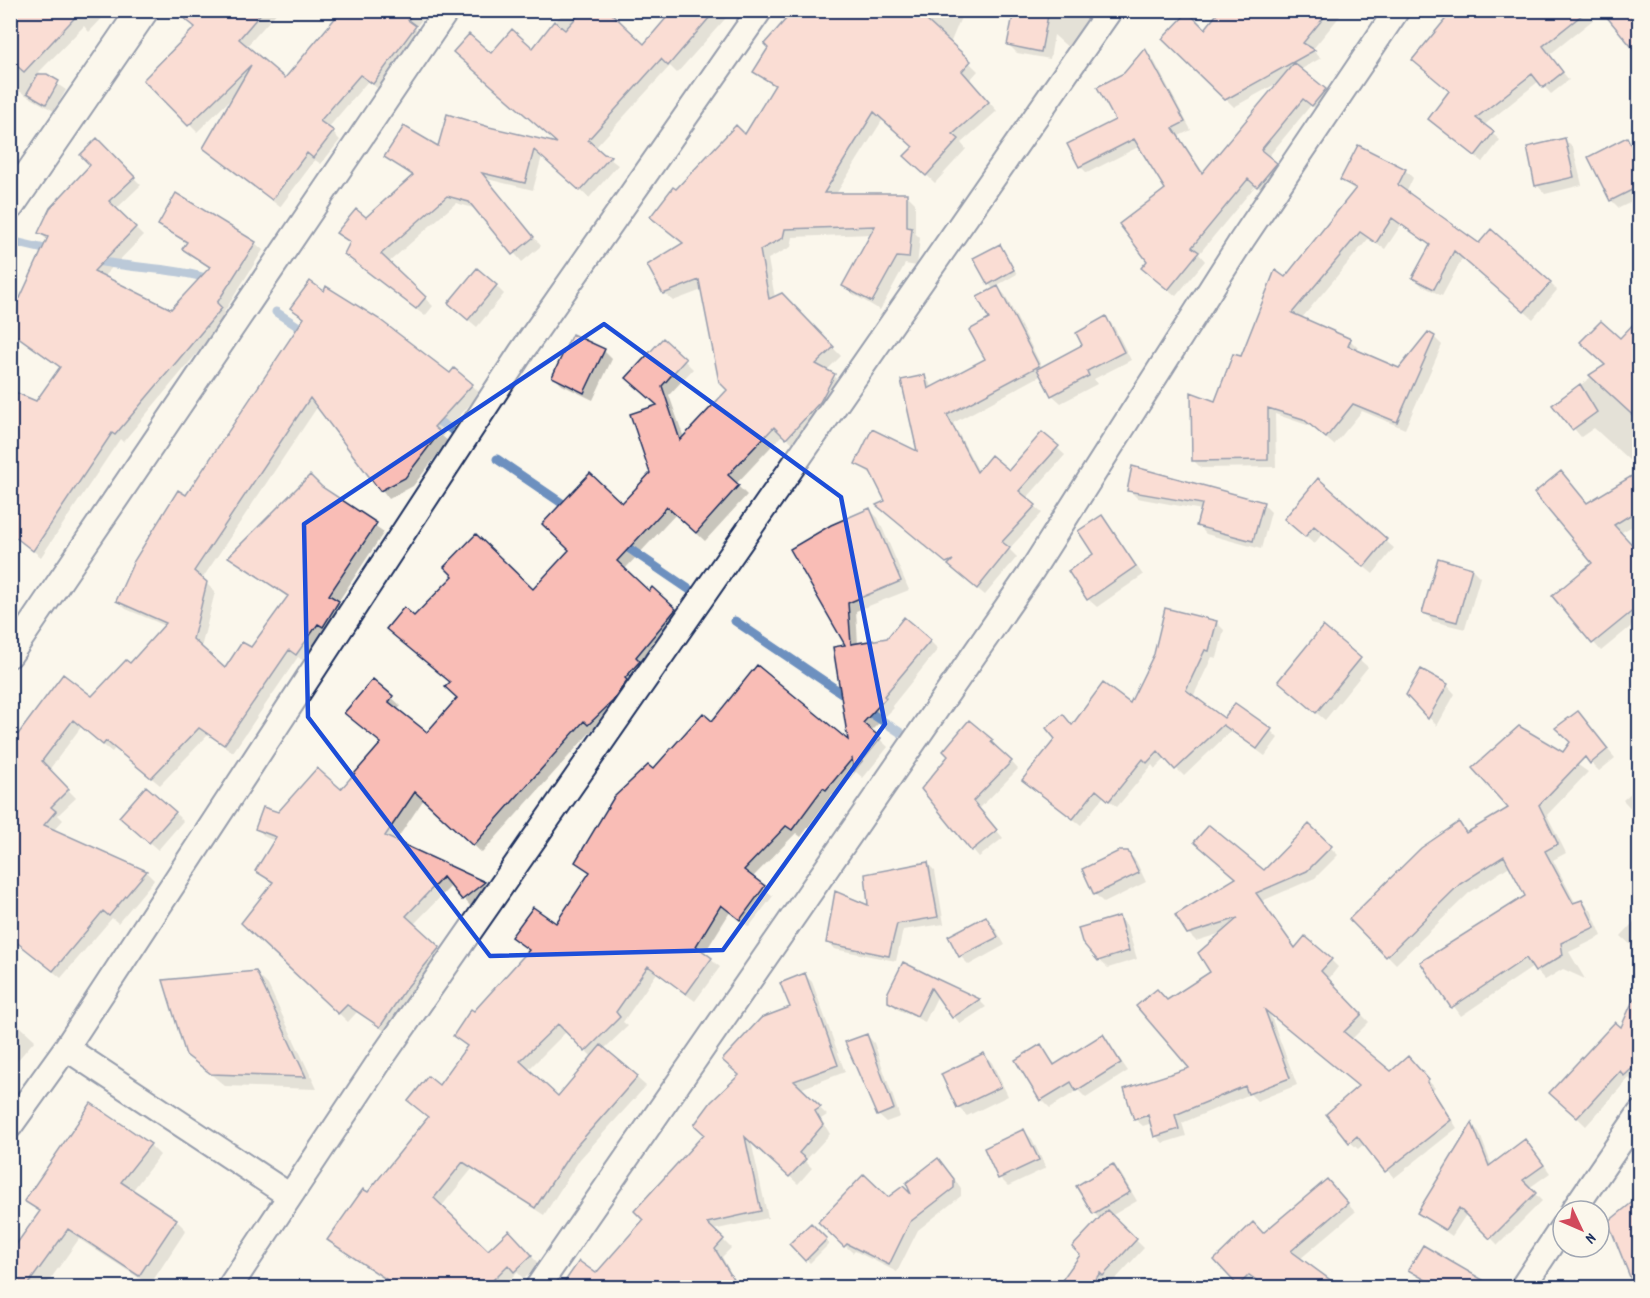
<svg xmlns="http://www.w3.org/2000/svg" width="1650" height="1298" viewBox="0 0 1650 1298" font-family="Dekko,sans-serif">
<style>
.shadow{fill:#0003;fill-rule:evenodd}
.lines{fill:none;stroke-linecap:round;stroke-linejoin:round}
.stream{stroke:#6d90bf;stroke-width:9}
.building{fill:#f9bdb6;stroke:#1b2f5e;stroke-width:1.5}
.minor-casing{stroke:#1b2f5e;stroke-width:28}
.tertiary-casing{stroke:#1b2f5e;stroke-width:34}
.minor{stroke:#fbf7ec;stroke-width:24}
.tertiary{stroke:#fbf7ec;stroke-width:30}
.marked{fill:none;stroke:#1d4ed8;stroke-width:4.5;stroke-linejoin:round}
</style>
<rect width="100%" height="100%" fill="#fbf7ec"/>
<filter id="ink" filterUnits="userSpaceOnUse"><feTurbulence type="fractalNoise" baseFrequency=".0167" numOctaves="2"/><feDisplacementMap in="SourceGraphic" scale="12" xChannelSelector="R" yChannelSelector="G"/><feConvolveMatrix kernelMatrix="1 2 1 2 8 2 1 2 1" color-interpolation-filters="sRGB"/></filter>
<g filter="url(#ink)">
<!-- shadow -->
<path class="shadow" d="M10,10H110L89,32L84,26L39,72L66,90L54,111L10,86Z
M201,10H279L246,47L285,81L338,18L329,10H430L415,28L422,35L381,91L368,81L328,128L340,140L321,164L315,160L280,207L205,148L233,97L197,132L145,80L197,28Z
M565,10H618L612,17L644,46L674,10H733L677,73L670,66L595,148L618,165L589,198L542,156L533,190L487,179L541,246L522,262L477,209L456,203L388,263L433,306L425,316L354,262L345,254L351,244L338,233L366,219L413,177L386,157L438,148L488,129L561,145L492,55L533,50Z
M806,10H964L950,44L978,71L970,80L997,111L961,143L966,149L935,183L906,156L914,148L883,119L836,194H906L915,203V233L920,238L917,266L905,264L880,310L853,294L844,286L872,234L793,237L791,247L768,259L775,298L782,295L841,356L826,371L842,383L796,446L783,434L736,484L747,495L705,541L676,514L624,570L649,593L653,589L684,619L598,732L594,728L482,853L424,799L395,842L484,883L492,891L472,908L452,885L413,925L447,957L389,1034L357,1012L348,1022L251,931L273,884L257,870L275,841L265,837L257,828L279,814L341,791L383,744L374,681L401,706L397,710L427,734L459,698L415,619L533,591L652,473L663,340L693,369L669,395L684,438L729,390L702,290L673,301L664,293L684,244L652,217L677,191L745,136L775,87L755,72Z
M1015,10H1094L1084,35L1071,50L1054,35L1050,59L1017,53L1008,44Z
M1222,10H1345L1312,50L1321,58L1300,70L1332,97L1320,112L1311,105L1268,157L1283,171L1265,193L1256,185L1199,254L1205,261L1176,296L1150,275L1149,261L1167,189L1140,146L1087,173L1080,166L1117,120L1125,74L1145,50L1152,57L1191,130L1179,136L1204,174L1281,81L1234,107L1164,39L1205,31Z
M1455,10H1640V49L1604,11L1549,55L1569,80L1551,94L1539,81L1483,126L1500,140L1483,162L1430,119L1450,92Z
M10,139L15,144L10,149Z
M1564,139L1573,148L1582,185L1545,194L1537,185Z
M1627,139L1640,156V198L1619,208L1611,200Z
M97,140L141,185L116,209L143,236L103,277L171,311L210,268L184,249L187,244L160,225L255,243L263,250L224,312L228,316L123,442L120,439L41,557L17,538L37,403L61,368L10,332V293L21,300L48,241L40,233L92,165Z
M1405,170L1413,178L1406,193L1479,245L1550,283L1557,290L1533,319L1463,257L1442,296L1421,285L1414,277L1431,246L1401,225L1385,249L1368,239L1301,319L1350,340L1358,348L1356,351L1400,370L1434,337L1442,345L1405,429L1362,411L1334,445L1313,427L1275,414L1276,467L1201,468L1193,460L1216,403L1286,279L1356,191L1342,180Z
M1000,245L1017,274L996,286L1005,295L1042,367L1084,345L1106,318L1114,327L1131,360L1094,379L1097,384L1061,403L1052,395L1042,375L953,423L979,472H1009L1042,434L1065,455L1026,499L1042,513L1009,549L1017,557L985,595L885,513L887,502L874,476L857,464L919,454L925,376L933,388L987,359L994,290L989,284Z
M496,286L504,294L477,327L458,311Z
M292,308L451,375L472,385L480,393L442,436L448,441L413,486L389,499L318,406L202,579L215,592L201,648L225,670L251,649L289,598L231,557L321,488L384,532L338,602L346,611L305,662L298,657L233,752L208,735L160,785L115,748L112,752L81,727L49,770L76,798L58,815L63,820L53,831L146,872L154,880L118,923L112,918L61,978L19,943L10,951V747L92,698L130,665L166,626L126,609L117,601L305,320Z
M604,351L612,359L593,400L562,385L554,377Z
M1607,365L1640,398V470L1594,428L1581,437L1554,405Z
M1640,473V522L1620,533L1640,554V619L1601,651L1554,596L1594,563L1588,504Z
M1129,490L1263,504L1271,512L1261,549L1206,534L1198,525L1202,510L1137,498Z
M1345,506L1394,548L1373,574L1323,533L1314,544L1294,527Z
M870,510L878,518L909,590L856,611L858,644L930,641L938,649L892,706L894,708L871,731L888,747L863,778L856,772L835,797L832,795L801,837L796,833L752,878L773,896L749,927L730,912L704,954L720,967L695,1001L657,973L623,1022L628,1026L604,1049L646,1086L580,1159L544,1215L472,1169L441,1207L488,1252L509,1233L539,1264L524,1279L517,1272L502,1288H396L329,1240L430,1118L439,1087L468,1048L455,1036L530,951L513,937L556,926L591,874L577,862L653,771L712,723L850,744L848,646L792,549ZM567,1031L592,1057L558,1099L528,1070Z
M1102,517L1143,575L1097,607L1088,599Z
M1472,569L1480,577L1465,629L1432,621L1424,612Z
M1216,622L1224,630L1217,658L1212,657L1193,697L1225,720L1271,731L1278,738L1265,756L1231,731L1184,776L1166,758L1155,769L1152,765L1117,807L1104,796L1081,825L1032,787L1073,726L1131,706Z
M1324,629L1368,667L1325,720L1288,689Z
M1447,685L1455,694L1437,726L1408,695Z
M1594,733L1615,758L1599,771L1591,763Z
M992,741L1018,769L979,809L1003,838L979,857L923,789Z
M1560,752L1588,772L1547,815L1566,853L1553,860L1576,904L1582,901L1591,910L1602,936L1569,952L1585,979L1563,969L1545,980L1533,967L1461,1016L1422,962L1527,896L1511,865L1469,893L1396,964L1352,919L1459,824L1468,833L1510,808Z
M1640,785V818L1623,800Z
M175,813L183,821L158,850L129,825Z
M1309,826L1338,855L1315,878L1262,901L1296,949L1331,960L1338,967L1328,980L1369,1022L1351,1040L1391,1073L1415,1066L1435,1088L1433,1090L1457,1128L1394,1178L1365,1143L1358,1149L1350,1142L1359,1087L1270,1014L1297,1085L1257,1101L1250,1094L1182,1123L1186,1136L1163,1143L1156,1136L1152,1123L1143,1126L1135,1119L1191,1069L1167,1001L1212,973L1225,932L1196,941L1188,933L1264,872Z
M1128,853L1136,861L1146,882L1104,903L1096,895L1084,870Z
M928,864L935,871L944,924L903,930L896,961L834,949L828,942Z
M1640,915V953L1621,936Z
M1119,917L1127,926L1137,959L1108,968L1099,960Z
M986,918L994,926L1005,945L969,965L960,956L950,937Z
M903,964L979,1000L986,1007L960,1024L938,995L925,1022L897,1009L890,1001Z
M255,972L268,985L317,1089L225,1086L187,1054Z
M805,975L812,982L845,1072L800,1089L827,1115L821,1119L830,1134L805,1161L812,1168L798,1184L751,1141L768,1218L713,1230L731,1248L722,1257L739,1288H630L617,1272L623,1288H562L580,1263L596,1275L644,1220L706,1135L741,1076L792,1008Z
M10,1017L35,1040L10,1069Z
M867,1035L874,1043L900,1117L886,1122L878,1115Z
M1103,1035L1128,1071L1086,1098L1078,1090L1050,1108L1042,1100L1040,1046L1056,1065Z
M1640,1038V1078L1634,1083L1629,1078L1586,1126L1560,1101Z
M984,1054L992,1063L1008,1096L967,1116L958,1107L943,1075Z
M1472,1125L1479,1132L1492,1166L1532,1148L1550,1173L1529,1188L1542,1201L1498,1245L1467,1213L1452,1236L1419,1213Z
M1024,1131L1032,1139L1046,1168L1008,1186L1000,1178Z
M150,1145L160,1155L132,1191L176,1220L186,1230L150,1285L79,1239L44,1288H10V1256L41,1213L26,1200Z
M1113,1165L1121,1174L1137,1201L1111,1216L1144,1248L1112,1283L1109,1280L1104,1288H1059L1082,1255L1100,1219L1094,1213Z
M946,1168L961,1188V1196L918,1230L897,1272L855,1251L853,1253L820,1222L888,1199L915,1200Z
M1335,1189L1355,1212L1300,1259L1331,1283L1333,1280L1344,1288H1265L1258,1282L1253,1288H1242L1216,1260L1263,1235Z
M811,1225L829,1244L810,1263L792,1244Z
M1410,1270L1483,1282L1488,1288H1428L1429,1284Z
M799,1280L807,1288H784Z"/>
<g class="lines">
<!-- stream -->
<path class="stream" d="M10,241L53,251
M93,260C132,269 175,267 212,280
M276,312L308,333
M429,415L452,430
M497,459L572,510
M618,541L693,592
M735,621L849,698
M863,708L901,733"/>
</g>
<!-- building -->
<path class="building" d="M10,10H82L24,72L10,60Z
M174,10H264L239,39L285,78L342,10H416L408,20L416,26L373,84L360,75L320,121L334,131L313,158L307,153L272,200L203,148L251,65L188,126L143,80L195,27Z
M583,10H608L644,44L673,10H716L668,66L661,59L588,140L604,154L611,156L580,191L534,150L525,183L482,173L534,237L512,255L469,202L447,196L381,254L426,297L416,309L344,254L350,242L336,233L356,209L366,217L413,175L384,157L404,126L438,146L447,114L489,127L557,143L453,52L469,34L491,53L512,29L533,48L554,21L565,30Z
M794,10H915L971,61L962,71L989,102L953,134L959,139L926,176L904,156L913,147L874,112L824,193H907V227L912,228L909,258L897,257L872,302L842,286L875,226L785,229L783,238L760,250L769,299L782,293L834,347L816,364L835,374L820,402L786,439L774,427L728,475L739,485L696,533L667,507L617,561L649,591L652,587L676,609L636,657L640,661L625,678L627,680L613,701L588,725L584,721L473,846L415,792L385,836L485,882L462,900L443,877L406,916L440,947L404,991L380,1027L347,1005L338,1014L241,923L273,882L255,871L276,837L255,829L263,807L278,812L317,768L341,789L381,743L344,713L373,679L393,696L389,702L427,732L457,698L445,687L450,682L386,629L404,607L414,616L453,576L444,567L476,534L533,589L569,550L542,524L590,473L622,503L650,473L630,414L657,405L626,378L663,338L686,359L662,386L680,440L727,390L719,382L699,280L663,294L647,265L683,243L650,217L673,187L676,189L736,125L745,134L775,85L753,72L768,48L764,44Z
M1014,10H1049L1041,52L1007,45Z
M1220,10H1330L1303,43L1315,50L1225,100L1162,39L1188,12L1205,29Z
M1453,10H1588L1543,46L1563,72L1543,88L1532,74L1476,118L1494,132L1475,156L1428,119L1449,91L1412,60Z
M1601,10H1630L1640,23V57Z
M1145,48L1185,122L1173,128L1202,173L1294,63L1326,89L1312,106L1303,99L1261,150L1277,163L1257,187L1248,179L1192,247L1199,252L1168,290L1141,268L1147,261L1119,224L1165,189L1134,139L1079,167L1067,144L1115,120L1097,87L1124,73Z
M38,74H47L59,81L46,104L27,93Z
M1627,137L1640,163V186L1610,201L1588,157Z
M97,138L135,177L109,201L136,227L94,271L171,309L210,267L182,249L187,242L158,225L176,193L256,242L217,303L222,308L115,435L112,433L33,551L10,533V390L36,401L60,367L10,331V291L20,298L48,237L38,233L50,208L90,165L80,155Z
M1565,138L1574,177L1535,186L1527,147Z
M1358,145L1406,169L1398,185L1427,206L1479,243L1491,229L1551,282L1524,312L1454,251L1434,289L1412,278L1430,245L1392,218L1376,243L1360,232L1292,313L1351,339L1348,346L1399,368L1428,332L1435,336L1397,422L1353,404L1326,438L1303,419L1268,408V460L1192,461L1191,392L1215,401L1233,354L1241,356L1275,270L1285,277L1356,188L1340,180Z
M1000,244L1014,270L988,285L973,258Z
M477,268L497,285L468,320L448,303Z
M310,281L324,291L326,286L379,319L450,373L454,368L473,384L434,427L440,432L405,478L380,491L310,398L194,571L207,582L193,639L225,668L242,642L251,647L288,596L228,557L310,475L322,487L377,523L329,595L339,601L323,627L318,624L296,655L289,650L224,745L199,728L151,778L106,741L103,745L73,720L42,761L69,789L51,807L56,811L44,825L147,871L109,916L103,911L53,971L10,937V745L63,674L92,696L126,660L130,663L166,623L116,601L134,561L178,490L186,495L304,318L290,308Z
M998,286L1039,366L947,415L977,472L991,455L1009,470L1042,432L1059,446L1019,491L1036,505L1002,542L1010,548L977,589L948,565L953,560L946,563L876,505L885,501L870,471L855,464L872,429L917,451L901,380L925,375L928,389L985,359L969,330L989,319L977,297Z
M1106,316L1124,352L1087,371L1089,376L1051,396L1037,369L1082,345L1076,333Z
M1640,317V422L1589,375L1605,365L1580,342L1601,321L1620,338Z
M572,334L605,349L584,393L552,377Z
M1580,384L1597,412L1572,430L1552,405Z
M1132,466L1264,502L1253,541L1196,526L1202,504L1127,491Z
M1561,471L1587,503L1640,471V509L1614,525L1640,553V605L1592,644L1552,596L1592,563L1534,493Z
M1318,478L1387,539L1364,567L1314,526L1305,537L1284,519Z
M870,508L901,581L848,603L851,644L887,638L904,617L931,640L884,696L886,698L863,723L881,738L854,771L852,759L826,790L823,788L792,830L786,826L744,870L765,886L740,920L721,905L696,946L712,958L686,994L648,966L616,1012L620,1017L585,1052L558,1024L520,1061L558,1096L601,1045L638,1076L572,1151L535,1208L463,1162L434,1198L488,1250L509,1230L532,1255L514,1272L508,1265L486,1287H398L327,1240L363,1189L368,1192L428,1117L408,1101L428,1076L439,1085L467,1046L453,1036L471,1009L474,1011L529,950L511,937L533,907L556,923L590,872L575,862L614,797L648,765L653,769L703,713L712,721L757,665L848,740L833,647L845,645L790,549L831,525Z
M1102,515L1136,566L1087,600L1068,571L1093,554L1078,531Z
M1438,558L1472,568L1457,622L1422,613Z
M1165,608L1217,621L1209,651L1205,650L1186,690L1224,718L1235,703L1272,729L1257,749L1223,725L1175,770L1158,751L1147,763L1143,759L1109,801L1096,790L1073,819L1022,780L1055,739L1046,728L1063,714L1072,725L1103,683L1130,703L1154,654Z
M1323,626L1361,658L1316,713L1278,681Z
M1421,669L1448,684L1428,719L1406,695Z
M1578,711L1608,749L1590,764L1585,757L1539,805L1558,844L1545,851L1573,903L1582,900L1595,927L1561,943L1563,955L1535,972L1526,958L1451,1008L1420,962L1525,896L1504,856L1460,884L1386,957L1349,919L1421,848L1459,822L1466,833L1508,808L1472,768L1519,726L1563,752L1570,742L1555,728Z
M969,720L993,740L991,742L1012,761L973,801L997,830L971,851L921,789L948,756L943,751Z
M146,786L176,812L149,843L119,817Z
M1309,824L1332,846L1307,871L1256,893L1295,948L1305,936L1332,959L1321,971L1362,1014L1344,1032L1391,1071L1408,1056L1429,1080L1427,1082L1451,1120L1385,1172L1357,1136L1349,1143L1326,1114L1358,1086L1265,1010L1290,1078L1248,1094L1245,1086L1175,1115L1179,1129L1154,1137L1148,1115L1134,1120L1124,1089L1189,1068L1136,1006L1157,989L1167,1000L1210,972L1198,953L1238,918L1187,934L1175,915L1236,878L1194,842L1209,825L1264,870Z
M1119,851H1128L1139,873L1094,895L1082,869Z
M928,862L938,917L897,924L889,956L826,943L835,891L868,905L865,874Z
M986,916L998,937L959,957L948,936Z
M1119,916L1129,951L1098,961L1082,942L1078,928Z
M903,962L935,978L980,999L952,1018L931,988L917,1016L888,1002V992Z
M256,971L306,1077L211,1074L186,1055L163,980Z
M805,973L838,1065L794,1081L821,1107L815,1111L823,1125L799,1153L806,1159L789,1177L745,1137L761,1211L707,1223L724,1239L715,1249L738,1287H561L579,1261L596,1273L643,1220L634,1211L704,1134L694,1125L711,1102L739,1075L722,1060L761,1018L790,1007L780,983Z
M1640,985V1061L1624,1076L1620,1071L1577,1118L1549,1093L1615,1022L1621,1027Z
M867,1034L894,1109L877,1116L845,1042Z
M1103,1034L1121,1063L1076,1091L1071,1082L1040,1101L1015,1060L1041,1044L1054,1065Z
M984,1053L1001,1087L957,1108L941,1074Z
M91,1103L151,1144L121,1182L177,1219L139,1276L68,1229L26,1287H10V1253L40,1211L24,1201Z
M1472,1123L1489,1166L1525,1139L1544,1165L1523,1180L1536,1193L1490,1239L1459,1208L1445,1230L1417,1213Z
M1024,1129L1039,1160L998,1179L984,1148Z
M938,1158L954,1179V1188L910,1222L889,1265L847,1244L844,1247L818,1222L864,1174L888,1197L903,1186L911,1194L906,1183Z
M1113,1164L1130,1192L1093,1214L1076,1186Z
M1327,1179L1348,1203L1291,1251L1340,1287H1266L1249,1275L1238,1286L1214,1260L1253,1222L1263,1233Z
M1640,1196V1287H1634L1608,1222Z
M1107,1210L1137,1239L1103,1276L1100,1273L1090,1287H1057L1080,1255L1072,1247Z
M811,1223L827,1239L805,1261L789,1244Z
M1423,1245L1450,1261L1495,1287H1438L1408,1270Z"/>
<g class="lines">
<!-- minor casing -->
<g class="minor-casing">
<path id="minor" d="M10,655L447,10
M66,1048L290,1196
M10,1126L66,1048L522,351L760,10
M1573,1211L1640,1113
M229,1288L383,1056L1110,10
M537,1288L1029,575L1242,240L1397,10
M1522,1288L1563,1226"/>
</g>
<!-- tertiary casing -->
<g class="tertiary-casing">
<path id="tertiary" d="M10,204L143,10"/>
</g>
<!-- minor -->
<use href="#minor" class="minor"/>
<!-- tertiary -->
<use href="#tertiary" class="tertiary"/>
</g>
</g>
<!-- marked area -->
<path d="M0 0H1650V1298H0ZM604,324L841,497L885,724L723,950L490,956L308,717L304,524Z" fill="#fbf7ec" fill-opacity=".55" fill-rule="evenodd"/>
<path class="marked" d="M604,324L841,497L885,724L723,950L490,956L308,717L304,524Z"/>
<!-- margin -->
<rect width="1650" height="1298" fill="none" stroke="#fbf7ec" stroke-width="36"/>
<rect x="18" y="18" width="1614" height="1262" fill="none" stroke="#1b2f5e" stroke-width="2" filter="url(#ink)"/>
<!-- north arrow -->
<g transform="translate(1581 1229) rotate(134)"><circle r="28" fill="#fbf7ec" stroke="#a1a7b3" stroke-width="1.5"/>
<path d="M0-4.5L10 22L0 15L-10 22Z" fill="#d1495b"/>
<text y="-9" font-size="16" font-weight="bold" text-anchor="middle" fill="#1b2f5e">N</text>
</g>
</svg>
